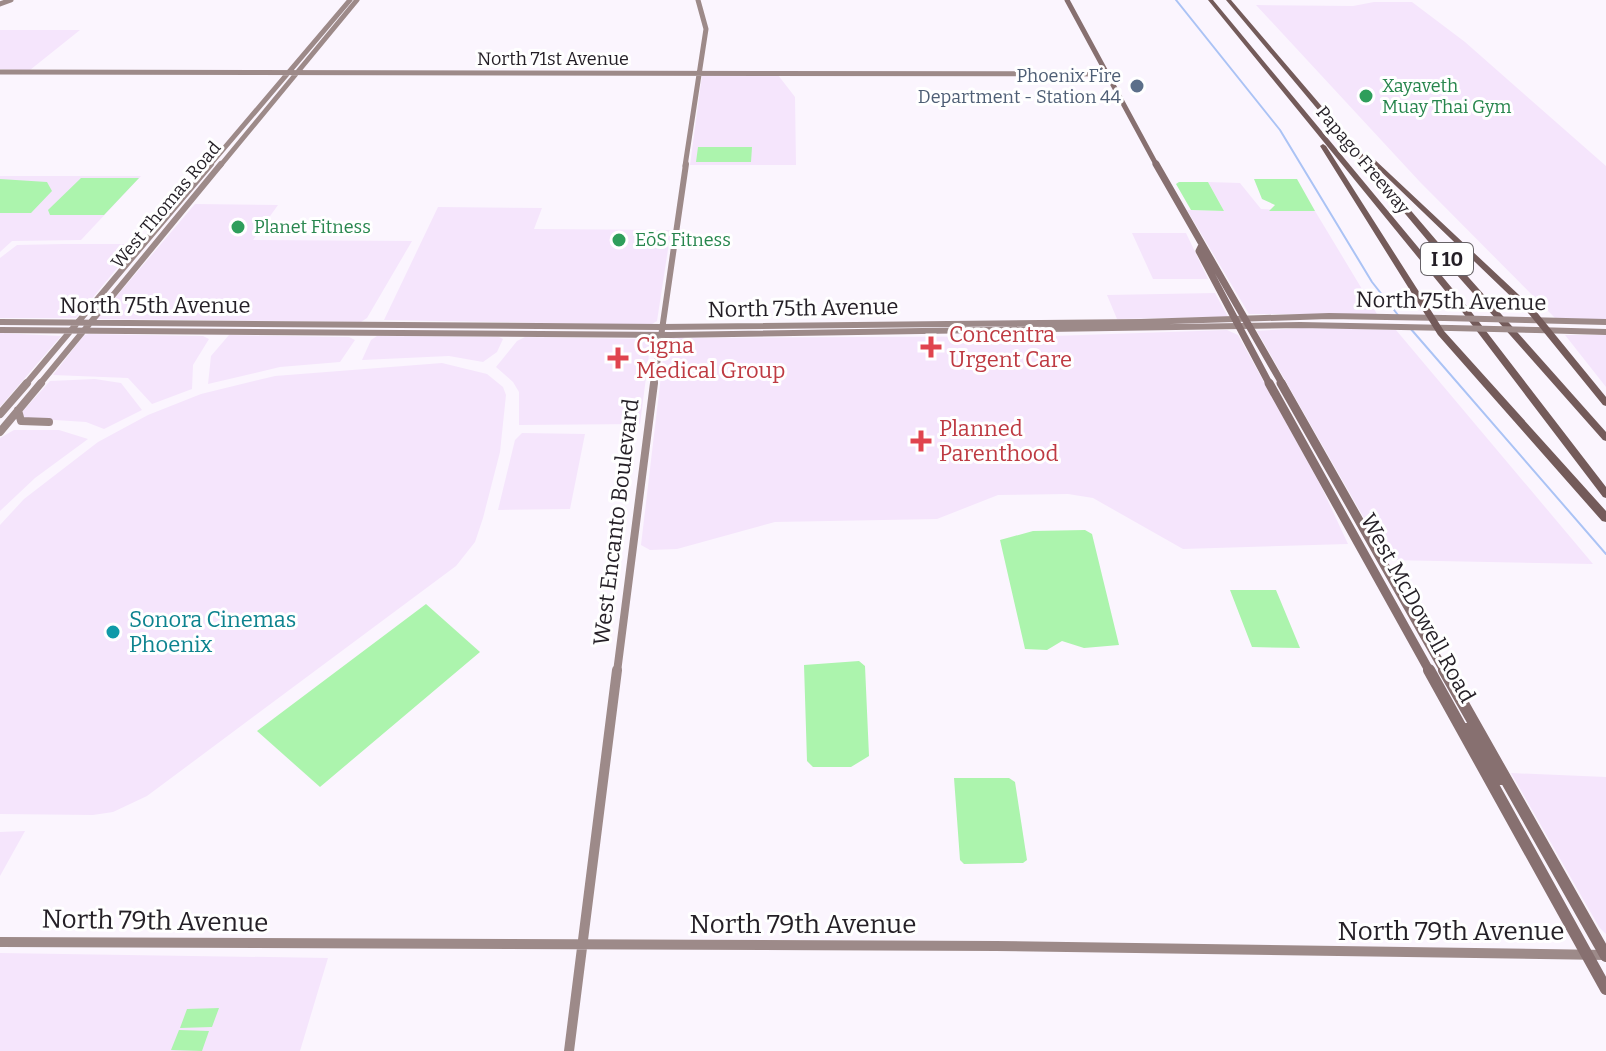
<svg xmlns="http://www.w3.org/2000/svg" width="1606" height="1051" viewBox="0 0 1606 1051" font-family="Bitter,serif">
<style>
.built{fill:#f5e5fc}
.green{fill:#acf4ad}
.lines{fill:none;stroke-linecap:round;stroke-linejoin:round}
.stream{stroke:#abc3f5;stroke-width:2}
.secondary-far3{stroke:#9d8a89;stroke-width:5}
.secondary-far2{stroke:#9d8a89;stroke-width:6}
.secondary-far1{stroke:#9d8a89;stroke-width:8}
.secondary{stroke:#9d8a89;stroke-width:10}
.primary-far3{stroke:#877070;stroke-width:5}
.primary-far2{stroke:#877070;stroke-width:7}
.primary-far1{stroke:#877070;stroke-width:9}
.primary{stroke:#877070;stroke-width:12}
.highway{fill:#745b5a;fill-rule:evenodd}
.secondary-bridge{stroke:#9d8a89;stroke-width:6}
.service-dot{fill:#5c6f8a;stroke:#fff;stroke-width:3}
.leisure-dot{fill:#2e9e5b;stroke:#fff;stroke-width:3}
.health-dot{fill:#e0444e;stroke:#fff;stroke-width:3}
.culture-dot{fill:#0f9aa8;stroke:#fff;stroke-width:3}
.labels{text-anchor:middle;dominant-baseline:central;stroke-width:6;stroke-linejoin:round;paint-order:stroke}
.far-street-label{font-size:18px;fill:#241f26;stroke:#fff}
.far-service-label{font-size:18px;fill:#4e5e75;stroke:#fff;text-anchor:end}
.far-leisure-label{font-size:18px;fill:#27864d;stroke:#fff;text-anchor:start}
.shield{fill:#fff;stroke:#666267;stroke-width:2}
.shield-label{font-size:20px;font-weight:bold;fill:#241f26}
.street-label{font-size:22px;fill:#241f26;stroke:#fff}
.health-label{font-size:22px;fill:#be3a42;stroke:#fff;text-anchor:start}
.culture-label{font-size:22px;fill:#0d838f;stroke:#fff;text-anchor:start}
.near-street-label{font-size:26px;fill:#241f26;stroke:#fff}
</style>
<rect width="100%" height="100%" fill="#fbf5fe"/>
<!-- built -->
<path class="built" d="M1374,2H1412L1465,42L1606,166V320L1555,318L1420,182L1256,5L1353,6Z
M0,30H80L30,70H22L0,69Z
M702,75H778L795,97L796,165H690Z
M0,176H141L81,240L12,241L0,252Z
M1208,182L1240,183L1261,209L1315,211L1377,314H1249L1187,210L1224,211Z
M195,204L278,205L253,240L412,241L367,318L361,322L97,319Z
M438,207L542,208L534,229L671,230L657,321L652,324H607L384,320Z
M1132,233H1186L1208,279H1153Z
M63,244H137L76,318H0V258L17,245Z
M1215,293L1228,317L1117,319L1107,295Z
M1301,328L1396,330L1593,564L1388,560L1257,331Z
M1227,330L1238,335L1321,486L1348,544L1183,549L1093,498L1068,494L998,495L937,519L775,522L677,549L650,550L641,545L665,342L670,338L1053,336Z
M0,333L61,336L0,407Z
M89,334L203,336L209,339L193,365L192,389L152,404L128,378L53,375L84,335Z
M229,335L349,337L355,340L340,362L280,367L208,384L211,356Z
M1565,335H1606V387Z
M377,336L499,337L503,339L497,352L483,362L449,356L362,360L371,340Z
M525,337L651,339L640,424L519,425V392L513,382L496,367L517,341Z
M442,363L487,374L503,387L506,395L500,452L483,518L475,542L456,566L147,796L113,812L93,815L0,814V525L24,499L98,442L148,415L201,394L275,376Z
M95,379L121,383L142,410L104,429L86,422L24,418L22,412L50,381Z
M14,430H59L88,439L35,478L0,511V438Z
M522,433L585,434L570,509L498,510L515,440Z
M1511,773L1606,777V934L1599,927Z
M25,831L0,876V832Z
M0,953L328,958L300,1051H0Z"/>
<!-- green -->
<path class="green" d="M698,147H752L751,162H696Z
M81,178H139L104,215H50L48,210Z
M0,179L47,182L52,191L31,213H0Z
M1254,179H1297L1315,211H1269L1275,205L1262,199Z
M1179,182H1208L1224,211L1191,210L1176,184Z
M1033,531L1085,530L1092,534L1119,645L1084,648L1062,641L1047,650L1025,649L1000,540Z
M1230,590H1276L1300,648L1252,647Z
M426,604L480,652L320,787L257,731Z
M859,661L865,666L869,756L851,767H813L807,761L804,665Z
M954,778H1009L1015,782L1027,860L1023,863L964,864L960,860Z
M219,1008L212,1027L180,1028L187,1009Z
M179,1030L209,1031L202,1051L171,1050Z"/>
<g class="lines">
<!-- stream -->
<path class="stream" d="M1176,0L1280,130L1372,282L1398,315
M1410,328L1606,554"/>
<!-- secondary-far3 -->
<path class="secondary-far3" d="M0,4L11,0
M0,72L1106,74
M209,166L350,0
M220,166L357,0
M685,166L706,29L698,0"/>
<!-- secondary-far2 -->
<path class="secondary-far2" d="M1526,320L1606,322
M0,322L661,327L1141,322L1329,316L1444,318
M0,330L670,335L1300,325L1451,328
M1536,330L1606,332
M25,385L211,164
M39,385L221,164
M654,385L686,164"/>
<!-- secondary-far1 -->
<path class="secondary-far1" d="M18,410L21,421L49,422
M0,414L27,383
M0,432L41,383
M617,672L654,383"/>
<!-- secondary -->
<path class="secondary" d="M0,942L996,946L1606,955
M569,1051L617,670"/>
<!-- primary-far3 -->
<path class="primary-far3" d="M1067,0L1157,166"/>
<!-- primary-far2 -->
<path class="primary-far2" d="M1156,164L1283,385
M1201,247L1199,251L1270,385"/>
<!-- primary-far1 -->
<path class="primary-far1" d="M1269,383L1430,672
M1281,383L1445,672"/>
<!-- primary -->
<path class="primary" d="M1429,670L1606,989
M1444,670L1606,956
M1466,729L1501,779"/>
<!-- highway -->
<path class="highway" d="M1208,0H1213L1466,305L1606,487V498L1603,497L1460,309Z
M1226,0H1231L1454,261L1606,432V441L1603,440L1448,265Z
M1323,144L1326,146L1444,331L1606,511V522L1602,521L1438,335L1320,146Z
M1371,160H1375L1535,310L1606,397V406L1603,405L1529,314L1371,162Z"/>
<!-- secondary-bridge -->
<path class="secondary-bridge" d="M1444,318L1526,320
M1451,328L1536,330"/>
</g>
<!-- markers -->
<circle class="service-dot" cx="1137" cy="86" r="8"/>
<g class="leisure-dot">
<circle cx="1366" cy="96" r="8"/>
<circle cx="238" cy="227" r="8"/>
<circle cx="619" cy="240" r="8"/>
</g>
<g class="health-dot">
<path d="M927 335h8v8h8v8h-8v8h-8v-8h-8v-8h8z"/>
<path d="M614 346h8v8h8v8h-8v8h-8v-8h-8v-8h8z"/>
<path d="M917 429h8v8h8v8h-8v8h-8v-8h-8v-8h8z"/>
</g>
<circle class="culture-dot" cx="113" cy="632" r="8"/>
<g class="labels">
<!-- far-street labels -->
<g class="far-street-label">
<text x="553" y="59">North 71st Avenue</text>
<text transform="translate(1363 160) rotate(50)">Papago Freeway</text>
<text transform="translate(166 205) rotate(-50)">West Thomas Road</text>
</g>
<!-- far-service labels -->
<g class="far-service-label">
<text x="1121" y="76">Phoenix Fire<tspan x="1121" dy="21">Department - Station 44</tspan></text>
</g>
<!-- far-leisure labels -->
<g class="far-leisure-label">
<text x="1382" y="86">Xayaveth<tspan x="1382" dy="21">Muay Thai Gym</tspan></text>
<text x="254" y="227">Planet Fitness</text>
<text x="635" y="240">EōS Fitness</text>
</g>
<!-- shield labels -->
<rect class="shield" x="1421" y="243" width="52" height="32" rx="6"/>
<g class="shield-label">
<text x="1447" y="259">I 10</text>
</g>
<!-- street labels -->
<g class="street-label">
<text transform="translate(1451 301) rotate(1)">North 75th Avenue</text>
<text x="155" y="305">North 75th Avenue</text>
<text transform="translate(803 308) rotate(-1)">North 75th Avenue</text>
<text transform="translate(616 522) rotate(-83)">West Encanto Boulevard</text>
<text transform="translate(1418 608) rotate(61)">West McDowell Road</text>
</g>
<!-- health labels -->
<g class="health-label">
<text x="949" y="334">Concentra<tspan x="949" dy="25">Urgent Care</tspan></text>
<text x="636" y="345">Cigna<tspan x="636" dy="25">Medical Group</tspan></text>
<text x="939" y="428">Planned<tspan x="939" dy="25">Parenthood</tspan></text>
</g>
<!-- culture labels -->
<g class="culture-label">
<text x="129" y="619">Sonora Cinemas<tspan x="129" dy="25">Phoenix</tspan></text>
</g>
<!-- near-street labels -->
<g class="near-street-label">
<text transform="translate(155 921) rotate(1)">North 79th Avenue</text>
<text x="803" y="924">North 79th Avenue</text>
<text x="1451" y="931">North 79th Avenue</text>
</g>
</g>
</svg>
